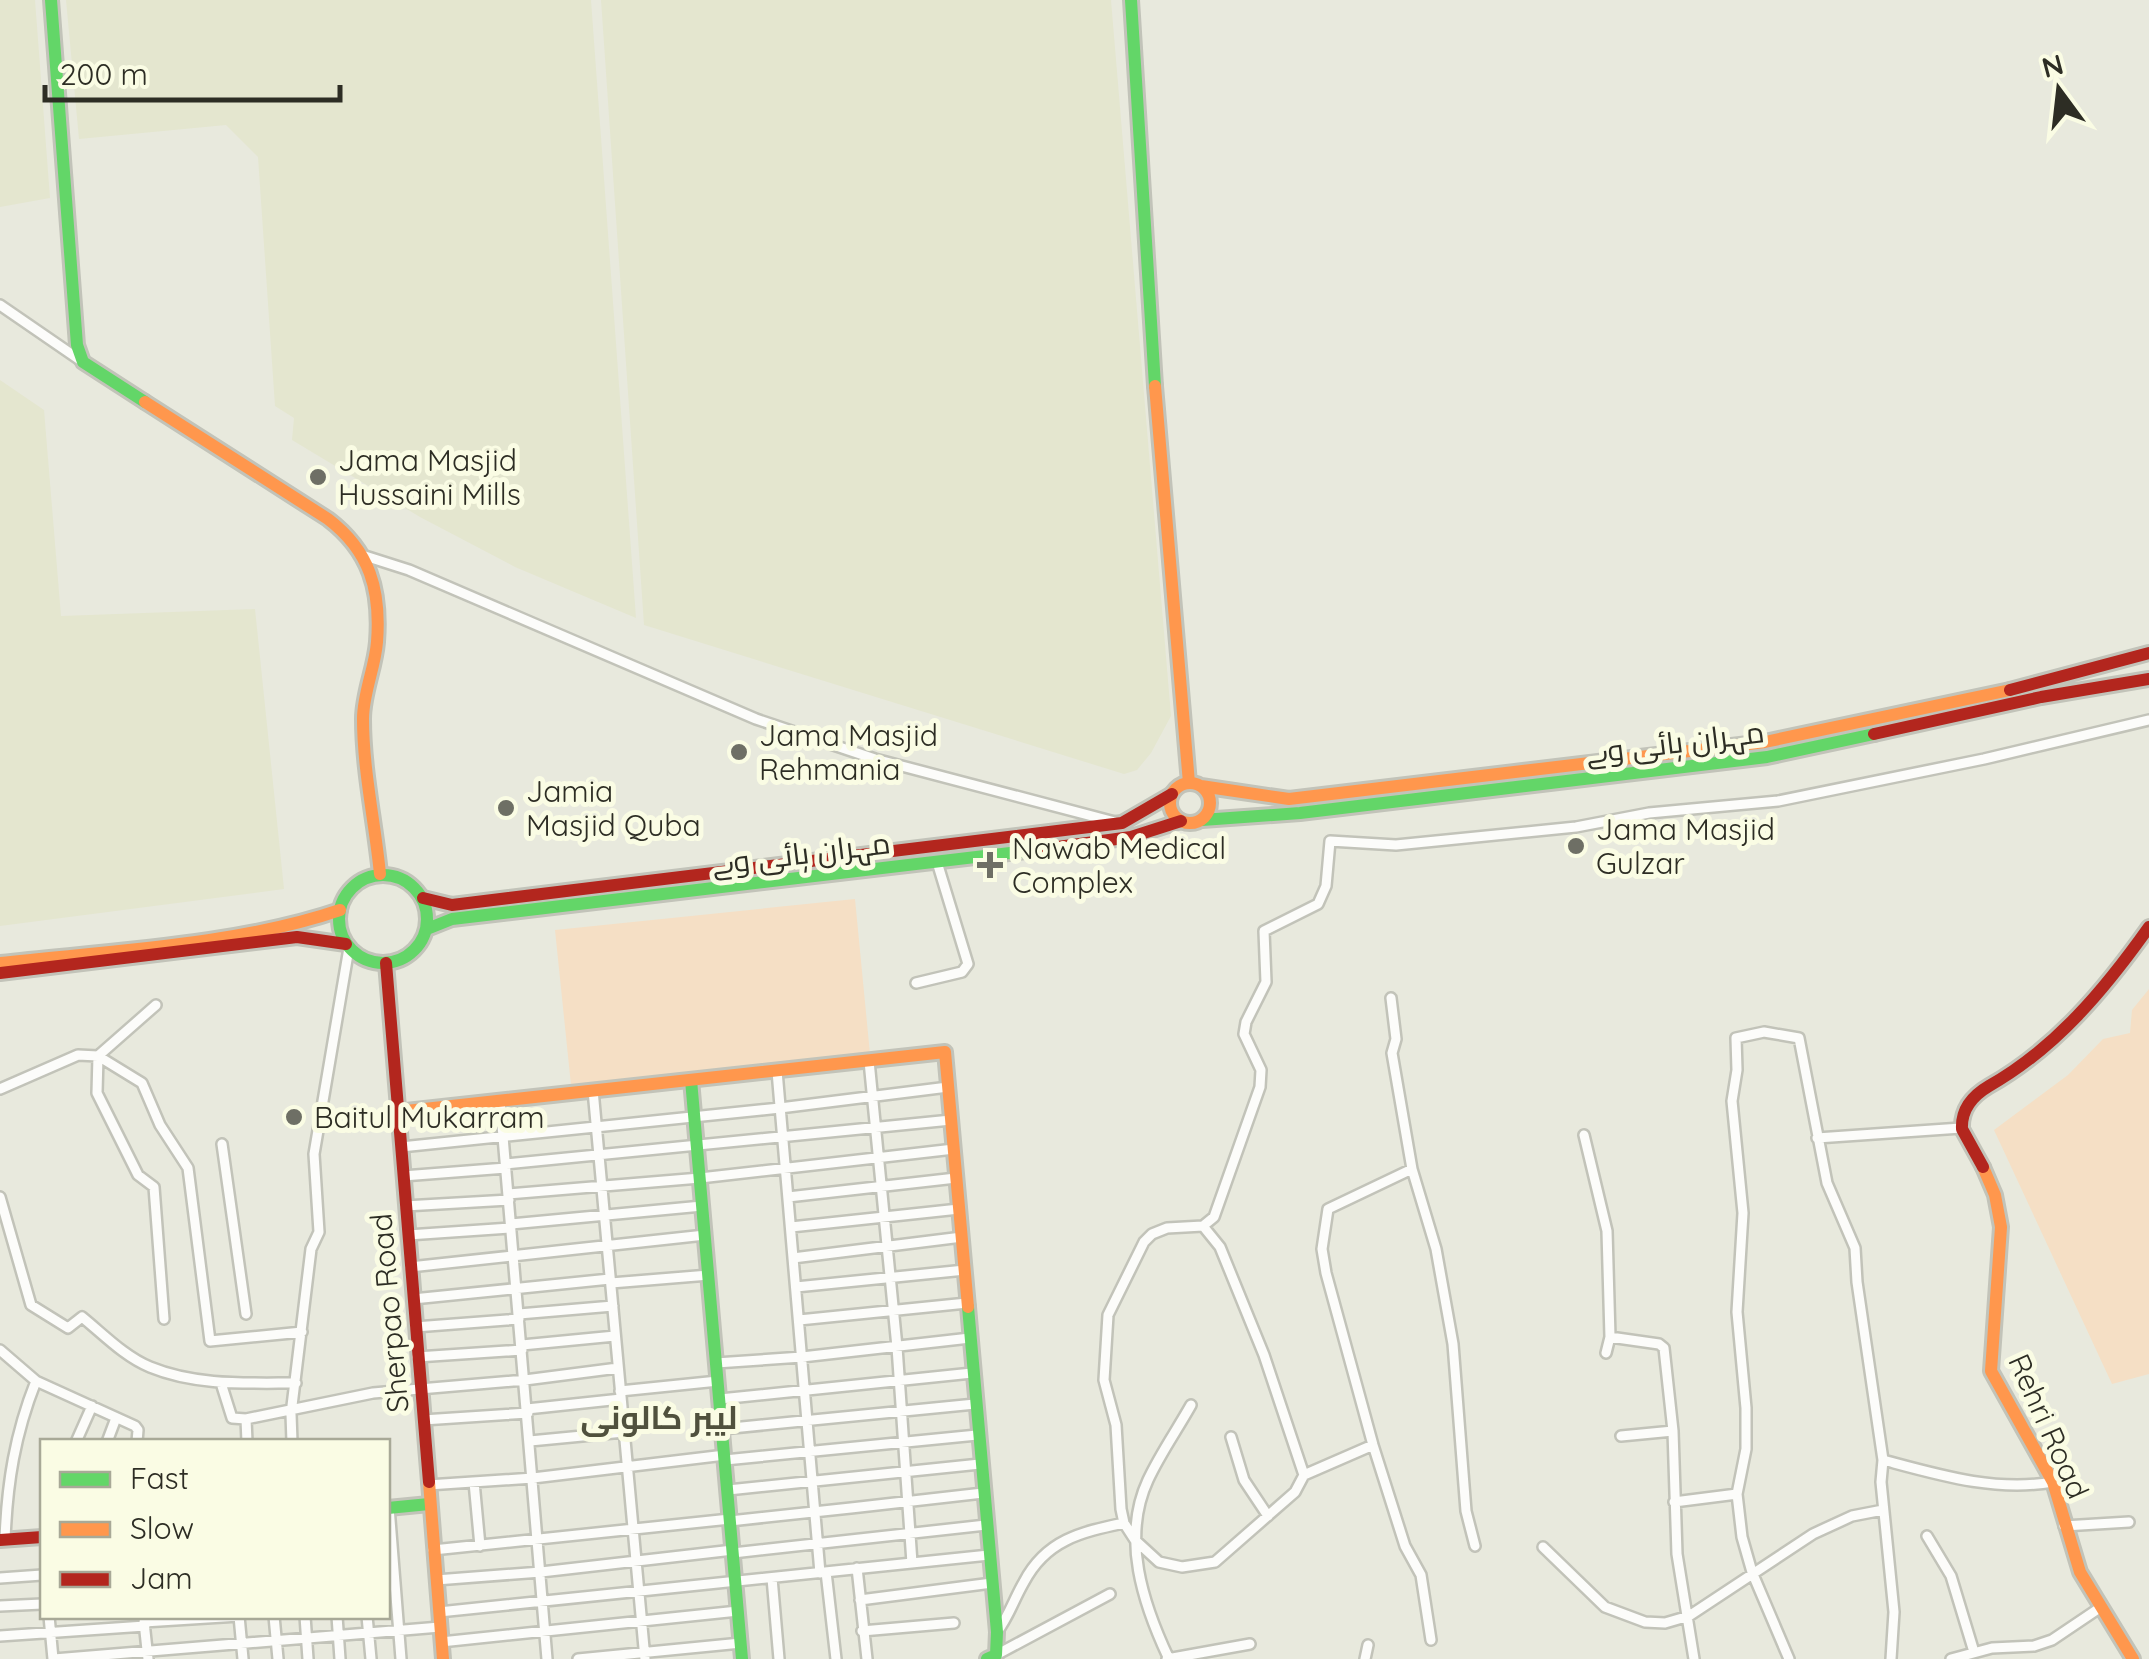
<svg xmlns="http://www.w3.org/2000/svg" width="2149" height="1659" viewBox="0 0 2149 1659" font-family="Quicksand,Cairo,sans-serif">
<style>
.built{fill:#e4e6cf}
.green{fill:#f5dfc5}
.lines{fill:none;stroke-linecap:round;stroke-linejoin:round}
.street-casing{stroke:#c2c3b9;stroke-width:14}
.fast-casing{stroke:#c2c3b9;stroke-width:18}
.slow-casing{stroke:#c2c3b9;stroke-width:18}
.jam-casing{stroke:#c2c3b9;stroke-width:18}
.street{stroke:#fcfcfa;stroke-width:9}
.fast{stroke:#63d668;stroke-width:12}
.slow{stroke:#ff974d;stroke-width:12}
.jam{stroke:#b3261e;stroke-width:12}
.poi-dot{fill:#6e6f65;stroke:#fafce4;stroke-width:4}
.labels{text-anchor:middle;dominant-baseline:central;stroke-width:10;stroke-linejoin:round;paint-order:stroke}
.poi-label{font-size:30px;fill:#2d2d24;stroke:#fafce4;text-anchor:start}
.street-label{font-size:30px;fill:#2d2d24;stroke:#fafce4}
.neighbourhood-label{font-size:32px;font-weight:bold;fill:#50513d;stroke:#fafce4}
</style>
<rect width="100%" height="100%" fill="#e8e9dd"/>
<!-- built -->
<path class="built" d="M0,0H35L50,198L0,207Z
M66,0H591L636,618L515,567L420,517L292,440L294,418L275,406L258,157L226,125L79,139Z
M601,0H1111L1171,716L1151,753L1137,770L1124,774L644,625Z
M0,380L44,410L61,616L255,609L284,889L0,926Z"/>
<!-- green -->
<path class="green" d="M855,899L870,1054L571,1085L555,930Z
M2149,989V1374L2112,1384L1994,1130L2068,1075L2103,1039L2130,1033L2132,1010Z"/>
<g class="lines">
<!-- street casing -->
<g class="street-casing">
<path id="street" d="M0,305L80,360
M365,556L409,570L756,719L875,759L1115,822
M916,983L962,972L968,964L937,862
M1391,998L1396,1039L1392,1053L1412,1169L1436,1249L1453,1344L1466,1511L1475,1546
M869,1061L897,1347L912,1563
M777,1071L820,1573
M0,1089L78,1055L98,1056L156,1005
M593,1090L645,1659
M500,1101L547,1659
M1584,1135L1607,1231L1610,1337L1606,1353
M1817,1138L1961,1128
M222,1144L246,1314
M401,1147L780,1108L948,1087
M506,1164L951,1120
M1412,1169L1328,1209L1322,1249L1326,1273L1373,1445L1405,1546L1421,1575L1431,1640
M403,1176L506,1168
M508,1194L700,1178L954,1149
M0,1197L31,1305L68,1328L82,1317C103,1334 125,1357 150,1367C196,1386 248,1383 296,1383
M788,1197L956,1178
M405,1206L509,1200
M511,1224L702,1206
M1203,1226L1220,1247L1264,1355L1304,1475
M791,1227L959,1209
M408,1235L511,1228
M793,1258L962,1237
M410,1267L705,1235
M611,1283L709,1275
M796,1287L965,1270
M413,1299L610,1279
M519,1314L613,1306
M164,1319L154,1187L138,1175L97,1093L98,1056L142,1083L160,1125L188,1168L210,1341L302,1332
M799,1320L967,1303
M415,1327L519,1319
M1610,1337L1659,1344L1664,1348L1673,1431L1677,1554L1694,1659
M522,1345L615,1336
M0,1350L36,1381L135,1426L138,1430L137,1442
M417,1357L522,1350
M716,1363L802,1357L970,1338
M221,1383L232,1418L246,1419
M620,1391L718,1381
M720,1399L972,1373
M527,1409L621,1399
M423,1420L528,1413
M722,1429L975,1404
M1621,1436L1673,1431
M1231,1437L1244,1480L1268,1516
M530,1441L624,1432
M76,1442L92,1406
M107,1442L116,1418
M247,1442L246,1419L373,1393L525,1380L618,1368
M292,1442L291,1414L311,1249L319,1232L314,1154L349,948
M1373,1445L1304,1475L1295,1492L1215,1562L1182,1567L1159,1562L1135,1540L1124,1523L1121,1509L1116,1425L1104,1380L1108,1315L1144,1242L1152,1234L1167,1228L1203,1226L1214,1217L1260,1087L1261,1070L1244,1034L1246,1022L1266,982L1264,931L1318,904L1326,886L1330,841L1396,845L1576,827L1649,813L1778,801L1984,759L2149,720
M725,1460L977,1435
M1883,1460C1939,1475 1995,1492 2053,1482
M474,1482L480,1546
M428,1485L533,1478L725,1455
M728,1490L980,1464
M1674,1502L1737,1494
M389,1507L401,1659
M730,1521C815,1512 898,1503 983,1493
M2064,1526L2129,1522
M1927,1536L1951,1576L1974,1652
M5,1540C7,1483 15,1434 36,1381
M1543,1547L1605,1607L1645,1622L1665,1623L1689,1616L1813,1534L1852,1516L1883,1510
M433,1550L730,1519
M733,1553L986,1525
M857,1568L867,1659
M826,1572L836,1659
M0,1578L42,1575
M772,1578L779,1659
M436,1580L541,1572L733,1550
M860,1600L992,1583
M0,1606L42,1604
M439,1612L989,1555
M49,1616L53,1659
M239,1616L243,1659
M274,1616L278,1659
M305,1616L308,1659
M337,1616L340,1659
M367,1616L371,1659
M144,1622L239,1616
M144,1622L148,1659
M862,1631L954,1623
M997,1632C1009,1616 1014,1599 1024,1582C1046,1540 1081,1532 1124,1523
M0,1636L145,1626
M441,1642L738,1611
M996,1655L1110,1594
M54,1659L440,1627
M578,1659L741,1643
M1167,1659L1250,1644
M1169,1659C1143,1604 1121,1538 1148,1480C1160,1454 1177,1430 1191,1405
M1365,1659L1368,1645
M1789,1659L1752,1572L1742,1537L1737,1494L1746,1449V1408L1737,1312L1743,1213L1732,1101L1737,1070L1736,1038L1764,1032L1799,1038L1827,1183L1855,1248L1857,1282L1883,1460L1881,1482L1894,1612L1891,1659
M1951,1659L1992,1648L2034,1646L2052,1640L2101,1607"/>
</g>
<!-- fast casing -->
<g class="fast-casing">
<path id="fast" d="M51,0L77,345L83,362L145,402
M1131,0L1155,386
M1202,820L1300,813L1767,757L1874,734
M339 919a44 44 0 1 1 88 0a44 44 0 1 1-88 0Z
M427,929L452,919L1043,849
M691,1080L742,1659
M968,1307L997,1632L996,1655L987,1659
M388,1508L429,1504"/>
</g>
<!-- slow casing -->
<g class="slow-casing">
<path id="slow" d="M1155,386L1189,783
M145,402L328,519C370,551 381,590 377,642C375,668 363,693 363,719C363,770 375,823 380,874
M1170 803a20 20 0 1 1 40 0a20 20 0 1 1-40 0Z
M1201,786L1289,799L1765,742L2010,690
M0,963C108,951 238,945 340,910
M397,1112L945,1052L968,1307
M1983,1167L1995,1195L2001,1227L1991,1371L2053,1482L2080,1572L2133,1659
M429,1482L443,1659"/>
</g>
<!-- jam casing -->
<g class="jam-casing">
<path id="jam" d="M2010,690L2149,653
M1874,734L2041,697L2149,679
M1043,849L1131,837L1181,821
M423,898L452,905L1122,823L1172,794
M386,963L429,1482
M0,973L297,937L346,944
M1983,1167L1962,1129C1961,1109 1972,1096 1989,1086C2056,1048 2105,989 2149,927
M0,1540L42,1537"/>
</g>
<!-- street -->
<use href="#street" class="street"/>
<!-- fast -->
<use href="#fast" class="fast"/>
<!-- slow -->
<use href="#slow" class="slow"/>
<!-- jam -->
<use href="#jam" class="jam"/>
</g>
<!-- markers -->
<g class="poi-dot">
<circle cx="318" cy="477" r="10"/>
<circle cx="739" cy="752" r="10"/>
<circle cx="506" cy="808" r="10"/>
<circle cx="1576" cy="846" r="10"/>
<path d="M985 850h10v10h10v10h-10v10h-10v-10h-10v-10h10z"/>
<circle cx="294" cy="1117" r="10"/>
</g>
<g class="labels">
<!-- poi labels -->
<g class="poi-label">
<text x="338" y="460">Jama Masjid<tspan x="338" dy="34">Hussaini Mills</tspan></text>
<text x="759" y="735">Jama Masjid<tspan x="759" dy="34">Rehmania</tspan></text>
<text x="526" y="791">Jamia<tspan x="526" dy="34">Masjid Quba</tspan></text>
<text x="1596" y="829">Jama Masjid<tspan x="1596" dy="34">Gulzar</tspan></text>
<text x="1012" y="848">Nawab Medical<tspan x="1012" dy="34">Complex</tspan></text>
<text x="314" y="1117">Baitul Mukarram</text>
</g>
<!-- street labels -->
<g class="street-label">
<text transform="translate(1675 742) rotate(-7)">مہران ہائی وے</text>
<text transform="translate(801 853) rotate(-7)">مہران ہائی وے</text>
<text transform="translate(389 1313) rotate(-95)">Sherpao Road</text>
<text transform="translate(2049 1426) rotate(66)">Rehri Road</text>
</g>
<!-- neighbourhood labels -->
<g class="neighbourhood-label">
<text x="659" y="1417">لیبر کالونی</text>
</g>
</g>
<!-- legend -->
<rect x="40" y="1439" width="350" height="180" fill="#fafce4" stroke="#a8a997" stroke-width="2.5"/>
<rect x="60" y="1472" width="50" height="15" fill="#63d668" stroke="#a8a997" stroke-width="2.5"/>
<text x="130" y="1489" font-size="30" fill="#2d2d24">Fast</text>
<rect x="60" y="1522" width="50" height="15" fill="#ff974d" stroke="#a8a997" stroke-width="2.5"/>
<text x="130" y="1539" font-size="30" fill="#2d2d24">Slow</text>
<rect x="60" y="1572" width="50" height="15" fill="#b3261e" stroke="#a8a997" stroke-width="2.5"/>
<text x="130" y="1589" font-size="30" fill="#2d2d24">Jam</text>
<!-- north arrow -->
<g transform="translate(2059 90) rotate(345)" stroke="#fafce4" stroke-width="8" paint-order="stroke">
<path d="M0-8L18 38L0 25L-18 38Z" fill="#2d2d24"/>
<text y="-15" font-size="28" font-weight="bold" text-anchor="middle" fill="#2d2d24">N</text>
</g>
<!-- scale -->
<path d="M45 85v15h295v-15" fill="none" stroke="#2d2d24" stroke-width="5"/>
<text x="60" y="85" font-size="30" fill="#2d2d24" stroke="#fafce4" stroke-width="8" paint-order="stroke">200 m</text>
</svg>
